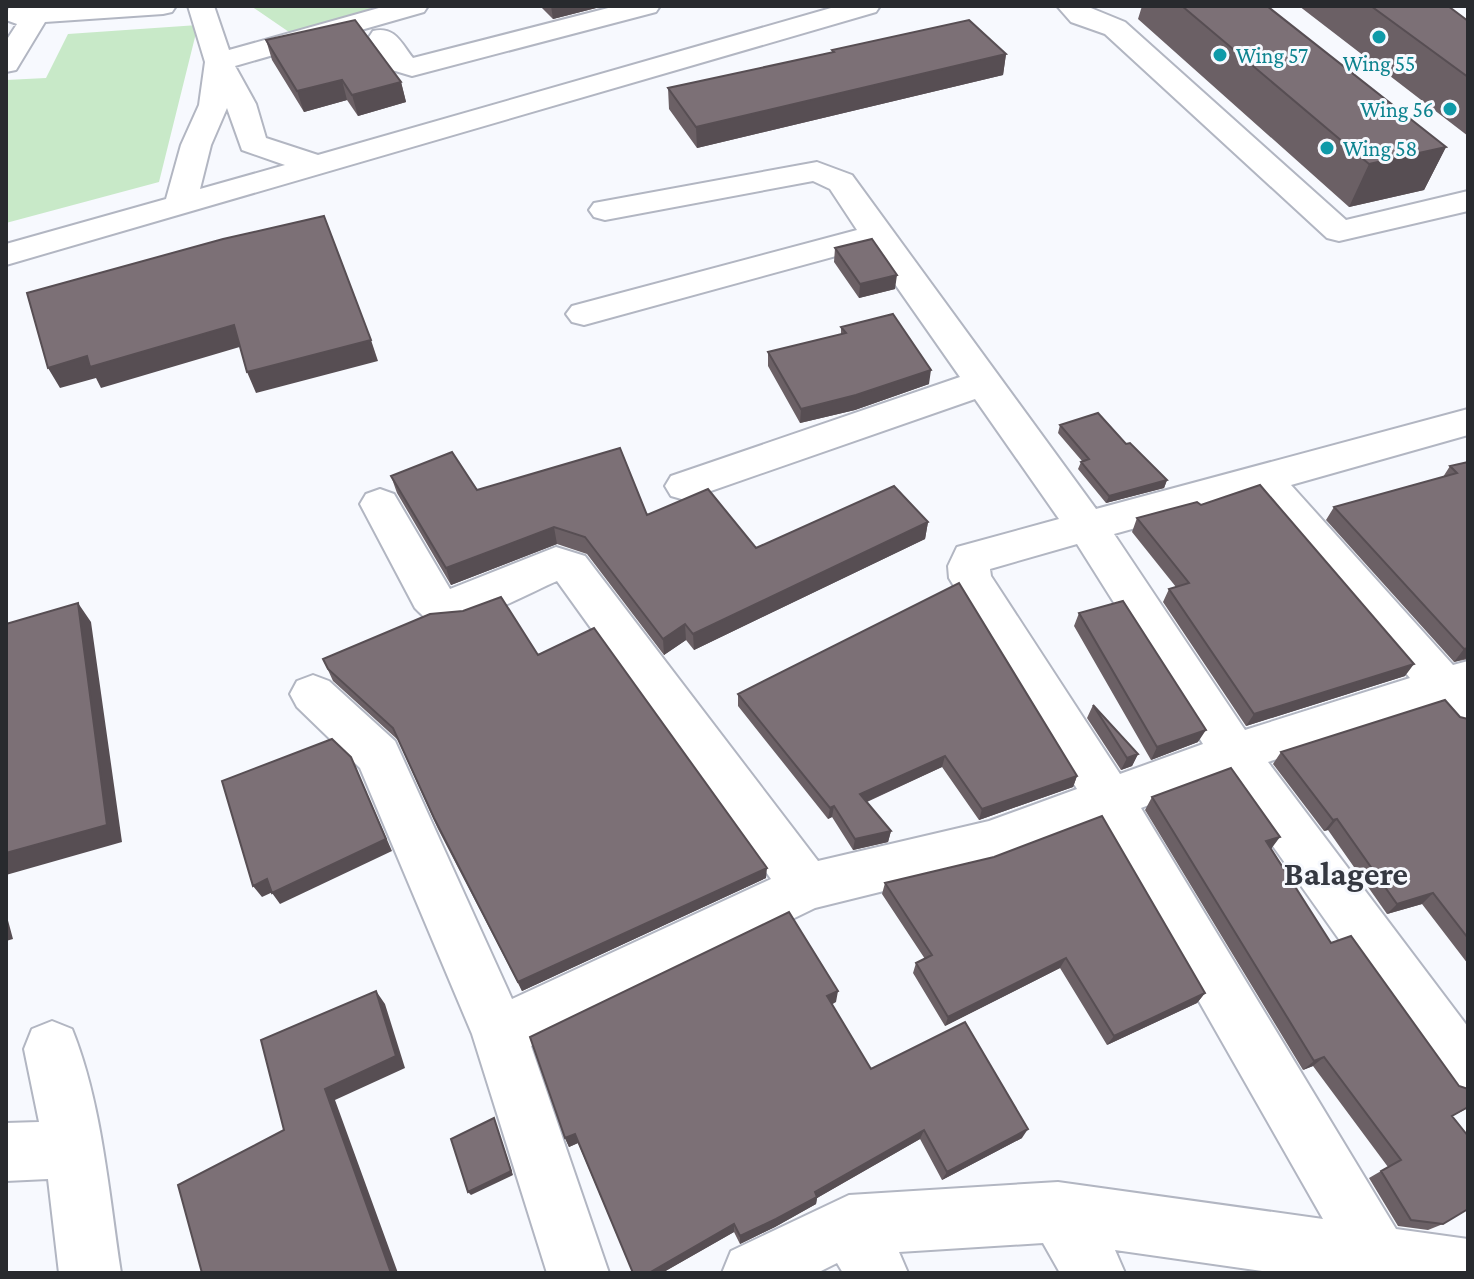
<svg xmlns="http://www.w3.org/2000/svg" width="1474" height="1279" viewBox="0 0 1474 1279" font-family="'Crimson Pro',serif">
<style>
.green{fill:#c8e9c8}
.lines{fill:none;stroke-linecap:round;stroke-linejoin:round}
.minor-casing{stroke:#b2b6c2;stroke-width:4}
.minor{fill:#fff;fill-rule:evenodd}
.wall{fill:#6b6065}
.shaded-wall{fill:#574e53}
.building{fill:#7c7076;stroke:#574e53;stroke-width:2}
.culture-dot{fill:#0f9aa8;stroke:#f7f9fe;stroke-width:3}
.labels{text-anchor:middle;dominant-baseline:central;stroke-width:6;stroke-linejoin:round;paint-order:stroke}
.far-culture-label{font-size:22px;fill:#0d838f;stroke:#f7f9fe;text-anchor:start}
.district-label{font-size:34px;font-weight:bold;fill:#353841;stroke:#f7f9fe}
</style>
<rect width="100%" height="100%" fill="#f7f9fe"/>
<!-- green -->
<path class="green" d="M251,6H390L289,32Z
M198,25L159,182L6,223V80L46,78L68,34Z"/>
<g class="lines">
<!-- minor casing -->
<g class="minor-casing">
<path id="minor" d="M9,6H176L172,12L163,14L45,22L16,70L6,72V41L17,24L6,20Z
M188,6H214L229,50L386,6H428L424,12L235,66L256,104L266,138L318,155L838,6H880L876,12L6,265V244L166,199L181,145L199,105L205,62ZM227,108L242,150L285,165L200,189L211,145Z
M616,6H660L656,12L412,76L392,70L369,37L373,31C395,26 401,43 413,58Z
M1057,6H1086L1125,22L1346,220L1468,191V211L1339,241L1327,238L1105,34L1071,22Z
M817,162L852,175L1096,509L1468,409V435L1291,485L1453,665L1468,661V732L1452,727L1436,708L1268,762L1468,1027V1101L1448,1093L1224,777L1141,808L1396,1229L1468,1239V1273H1276L1115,1250L1125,1273H1060L1043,1243L899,1252L908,1273H843L837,1263L817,1273H722L731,1251L849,1195L1058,1182L1323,1219L1098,824L989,865L815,908L531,1046L609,1273H547L472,1034L360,768L297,707L290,694L297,681L313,675L329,681L395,741L512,999L771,879L557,581C531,592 466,628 440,624C429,623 422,615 415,608L360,504L366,494L380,489L394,494L450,589L556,547L585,556L818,861L989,821L1077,789L949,578L948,566L957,547L1059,519L975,399L685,500L671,496L665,486L671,476L960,377L869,247L584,325L572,322L566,314L572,306L857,230L830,189L813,181L605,220L594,217L589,210L594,203ZM1254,495L1410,678L1245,730L1114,534ZM1077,544L1203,744L1120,774L991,576L990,569Z
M52,1021L72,1029C102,1103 109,1195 121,1273H59L48,1179L6,1181V1123L39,1122L24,1049L32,1029Z"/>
</g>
<!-- minor -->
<use href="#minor" class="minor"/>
</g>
<!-- wall -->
<path class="wall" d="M540,6H604L553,19Z
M1142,6H1267L1446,147L1424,190L1349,207L1138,19Z
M1299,6H1448L1468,21V136Z
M266,40L401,82L406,102L358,116L347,100L304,112L272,60Z
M832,50L1006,54L1003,75L697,148L669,109L668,88L832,53Z
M835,248L895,289L859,298L834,262Z
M841,327L929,384L855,410L800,423L768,366V352L841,335Z
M1060,425L1126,444L1167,480L1164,488L1106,503L1078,469L1081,462L1082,461L1058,433Z
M1468,462V659L1454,662L1326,520L1334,507L1443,477L1450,466Z
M391,476L477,490L647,515L756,548L928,522L925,539L694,650L686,640L664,655L587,554L557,544L451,585L397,493Z
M1201,505L1405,676L1246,726L1163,602L1169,589L1176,587L1132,532L1137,518Z
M1079,613L1198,742L1151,760L1074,626Z
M538,655L766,878L522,991L438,829L398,740L333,681L323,659Z
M738,694L1077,776L1073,787L979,820L942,767L867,802L891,831L888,842L853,850L832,817L828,819L738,706Z
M1093,705L1138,754L1132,766L1121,770L1087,718Z
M1460,717L1468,719V964L1422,904L1387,914L1328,830L1324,831L1273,764L1281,752Z
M1152,797L1271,849L1331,943L1459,1086L1468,1089V1108L1452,1116L1443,1224L1428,1230L1398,1226L1369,1178L1388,1167L1313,1066L1303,1070L1145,810Z
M885,883L1205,993L1197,1003L1107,1045L1060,968L945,1026L913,973L916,963L925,959L882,894Z
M836,1002L832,1004L871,1069L1022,1138L942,1180L920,1139L817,1198L816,1204L775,1227L740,1244L734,1232L662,1273H633L578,1143L569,1147L565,1138Z"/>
<!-- shaded-wall -->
<path class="shaded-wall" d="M551,6H604L553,19Z
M1006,54L1003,75L697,148L696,127Z
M342,80L347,100L304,112L297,91Z
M401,82L406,102L358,116L352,95Z
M1446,147L1424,190L1349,207L1369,164Z
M897,275L895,289L859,298L860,284Z
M234,325L243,346L101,388L96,378L60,388L48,368L87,356Z
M371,340L378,361L256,393L247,372Z
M931,370L929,384L855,410L800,423L801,409Z
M1167,480L1164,488L1106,503L1109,496Z
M928,522L925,539L694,650L693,634Z
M554,527L557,544L451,585L446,568Z
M78,603L91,622L122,842L6,875V853Z
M685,624L686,640L664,655L663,639Z
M1468,648L1467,658L1454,662L1464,649Z
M1414,664L1405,676L1246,726L1254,714Z
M1206,730L1198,742L1151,760L1157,747Z
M1138,754L1132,766L1121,770L1127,758Z
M945,756L942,767L859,805L860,794Z
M351,757L392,851L280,904L272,893Z
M1077,776L1073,787L979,820L982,809Z
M834,806L832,817L828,819L830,808Z
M1337,819L1328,830L1324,831L1333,820Z
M891,831L888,842L853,850L855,839Z
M1280,837L1271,849L1266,841Z
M767,868L766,878L522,991L518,982Z
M267,879L275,891L262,897L253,886Z
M1433,893L1422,904L1387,914L1397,904Z
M6,913L13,939L6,941Z
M1066,958L1060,968L945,1026L948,1017Z
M376,991L385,1004L405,1068L335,1100L398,1273H391L325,1089Z
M838,991L836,1002L826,1008L827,996Z
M1205,993L1197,1003L1107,1045L1114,1036Z
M1324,1057L1313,1066L1303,1070L1314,1061Z
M494,1118L513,1175L471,1195L468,1192Z
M1028,1129L1022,1138L942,1180L947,1172Z
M924,1130L920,1139L817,1198L816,1204L775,1227L740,1244V1236Z
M575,1134L578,1143L569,1147L565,1138Z
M734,1224V1232L662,1273H649Z"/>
<!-- building -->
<path class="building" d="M1182,6H1267L1446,147L1369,164Z
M1371,6H1448L1468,21V77Z
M355,20L401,82L352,95L342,80L297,91L266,40Z
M969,20L1006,54L696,127L668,88L834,52L832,50Z
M324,216L371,340L247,372L234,325L90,367L87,356L48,368L27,293L223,239Z
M872,239L897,275L860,284L835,248Z
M893,314L931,370L856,395L801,409L768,352L846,333L841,327Z
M1098,413L1126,444L1130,443L1167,480L1109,496L1081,462L1089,459L1060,425Z
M620,448L647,515L708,489L756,548L894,486L928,522L693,634L685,624L663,639L585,537L554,527L446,568L391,476L452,452L477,490Z
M1468,462V648L1464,649L1334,507L1457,473L1450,466Z
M1260,485L1414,664L1254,714L1169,589L1189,583L1137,518L1197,502L1201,505Z
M959,583L1077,776L982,809L945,756L860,794L891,831L855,839L834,806L830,808L738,694Z
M501,597L538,655L594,628L767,868L518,982L434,818L393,728L328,669L323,659L430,614L463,611Z
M1123,601L1206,730L1157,747L1079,613Z
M78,603L107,825L6,853V624Z
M1445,700L1460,717L1468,719V938L1433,893L1397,904L1337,819L1333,820L1281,752Z
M1093,705L1138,754L1127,758Z
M332,739L351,757L386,839L272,893L267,879L253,886L222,781Z
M1231,768L1280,837L1266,841L1331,943L1351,936L1459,1086L1468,1089V1107L1452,1116L1468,1136V1209L1443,1224L1411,1220L1381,1171L1401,1160L1324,1057L1314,1061L1152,797Z
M1102,816L1205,993L1114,1036L1066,958L948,1017L916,963L932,955L885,883L994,857Z
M789,912L838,991L827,996L871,1069L965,1022L1028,1129L947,1172L924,1130L815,1192L817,1197L776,1219L740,1236L734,1224L649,1273H633L575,1134L565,1138L530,1037Z
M376,991L396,1056L325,1089L391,1273H202L178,1185L284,1130L261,1040Z
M494,1118L511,1171L468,1192L451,1139Z"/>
<!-- markers -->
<g class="culture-dot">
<circle cx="1379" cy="37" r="8"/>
<circle cx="1220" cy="55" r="8"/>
<circle cx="1450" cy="109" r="8"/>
<circle cx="1327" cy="148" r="8"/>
</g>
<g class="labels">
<!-- far-culture labels -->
<g class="far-culture-label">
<text x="1236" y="55">Wing 57</text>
<text x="1379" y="63" text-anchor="middle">Wing 55</text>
<text x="1434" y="109" text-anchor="end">Wing 56</text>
<text x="1343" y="148">Wing 58</text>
</g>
<!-- district labels -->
<g class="district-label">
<text x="1346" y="873">Balagere</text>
</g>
</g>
<!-- border -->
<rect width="1474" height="1279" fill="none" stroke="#282a2e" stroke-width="16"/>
</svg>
